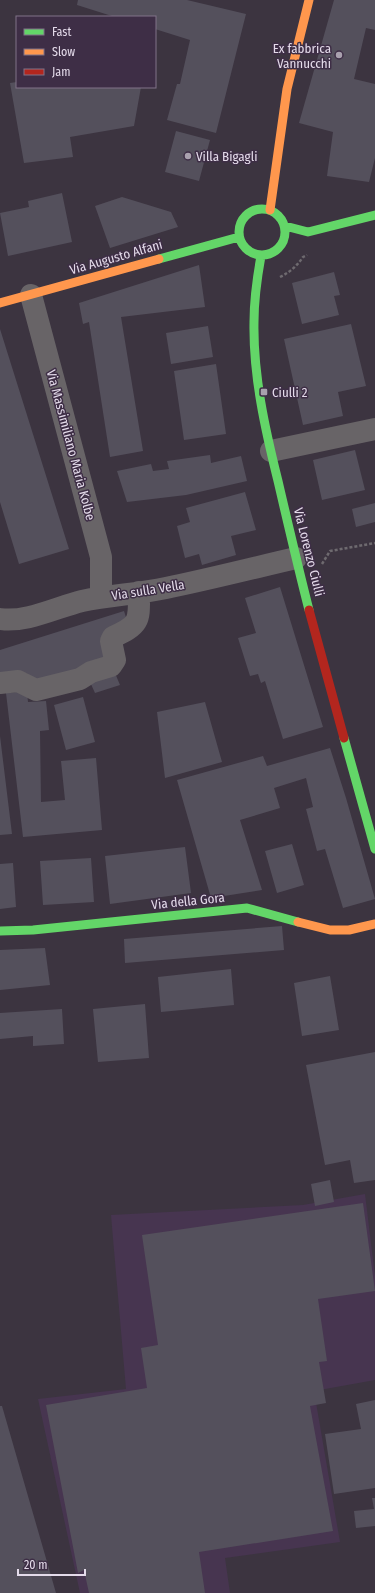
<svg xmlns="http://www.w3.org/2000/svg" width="375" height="1593" viewBox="0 0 375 1593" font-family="'Fira Sans Condensed',sans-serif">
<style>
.built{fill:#473550}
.building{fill:#54505c}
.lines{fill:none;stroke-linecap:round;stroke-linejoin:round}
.path{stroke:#6e6a6f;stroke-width:2.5;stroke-dasharray:3 2;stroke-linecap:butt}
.street{stroke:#686467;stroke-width:22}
.fast{stroke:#63d668;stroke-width:9}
.slow{stroke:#ff974d;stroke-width:9}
.jam{stroke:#b3261e;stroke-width:9}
.poi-dot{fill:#a9a1ae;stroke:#3e2e46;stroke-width:1.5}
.labels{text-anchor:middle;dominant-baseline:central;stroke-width:3;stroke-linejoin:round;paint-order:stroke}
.poi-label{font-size:13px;fill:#e4dbea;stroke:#3e2e46;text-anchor:start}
.street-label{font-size:13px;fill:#e4dbea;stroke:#3e2e46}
</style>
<rect width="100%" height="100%" fill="#3c3440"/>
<!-- built -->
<path class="built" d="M365,1194L375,1276V1380L314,1391L340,1542L225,1558L230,1593H80L38,1399L126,1389L111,1215L303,1205Z"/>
<!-- building -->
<path class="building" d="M78,0H187L246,14L216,133L167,120L177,84H180L190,40L155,29V17H115L77,5Z
M334,0H375V30L366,28L354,79L375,84V158L369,182L327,176L333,132L299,123Z
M17,82V87H141L134,126L70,137L73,157L24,163L10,83Z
M176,131L210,140L199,181L165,172Z
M62,193L72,242L8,256L0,213L29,207L28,201Z
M122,197L171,212L178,227L110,248L95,206Z
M199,265L205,307L121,317L143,451L110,457L89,322L83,324L79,303Z
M334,272L340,295L334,296L339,315L302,324L292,283Z
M351,324L366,386L338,392L343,416L303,425L284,339Z
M208,326L213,357L171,364L166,333Z
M0,329L69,549L19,564L0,502Z
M216,364L226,434L184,440L174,371Z
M355,450L365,490L322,500L313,460Z
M210,455L211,463L241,456L247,481L186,495L127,502L117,471L151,464L153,471L169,469L167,461Z
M245,492L256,530L231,536L236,555L202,565L199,554L185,558L177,526L190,522L186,508Z
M375,503V522L356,527L352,509Z
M280,587L323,727L283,739L265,681L261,683L258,674L250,676L238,638L256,633L245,598Z
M124,611L129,627L112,661L30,685L27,673L0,680V650Z
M115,673L120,685L95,693L90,682Z
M27,691L28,702L46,701L49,730L40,731L41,802L65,800L61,761L96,758L102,830L23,837L6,693Z
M83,697L95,742L66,750L54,705Z
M205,702L222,762L165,778L157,712Z
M0,736L12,834L0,835Z
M330,748L346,798L375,899L343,908L325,849L317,851L306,809L313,807L306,778L274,788L280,808L240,820L262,890L211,898L177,780L263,756L267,766Z
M292,844L304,885L277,893L265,851Z
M185,847L191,893L110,904L105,856Z
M91,858L94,902L43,905L40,861Z
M13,863L16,907L0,909V864Z
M282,926L284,950L125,963L124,939Z
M45,948L50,985L0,990V950Z
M231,969L234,1005L161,1012L158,977Z
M330,976L339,1030L302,1036L294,983Z
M145,1004L149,1058L98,1062L93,1009Z
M62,1009L64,1044L33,1046V1036L0,1039V1013Z
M375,1052V1180L354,1183L350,1160L325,1165L306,1065Z
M330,1180L334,1202L315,1206L311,1184Z
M363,1203L375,1291L318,1299L327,1361L319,1362L326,1403L310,1406L333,1531L199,1552L205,1593H89L84,1570L78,1573L46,1405L147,1388L141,1348L158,1345L142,1235Z
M375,1400V1488L334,1494L325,1434L361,1429L356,1404Z
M0,1406H2L56,1593H0Z
M372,1498H375V1526L356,1528L354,1511L374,1509Z"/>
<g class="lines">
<!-- path -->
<path class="path" d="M280,277C290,272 297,266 303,257L307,255
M322,564L330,551L375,543"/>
<!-- street -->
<path class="street" d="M31,295L101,557V597
M271,451L375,429
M0,619C26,623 57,607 82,601C110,595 138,594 166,588C210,579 253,568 296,558
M0,683L18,681L36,690L80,679L91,672L111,666L115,660L111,641L113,637C141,624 139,621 139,592"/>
<!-- fast -->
<path class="fast" d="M239 232a23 23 0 1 1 46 0a23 23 0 1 1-46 0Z
M285,226L308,232L375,215
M261,256C257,278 254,300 254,322C253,375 265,429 278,481C288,524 298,567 309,610
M159,259L239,237
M344,738L375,849
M0,931L33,930L247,908L298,922"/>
<!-- slow -->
<path class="slow" d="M270,210L287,89L309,0
M0,303L159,259
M298,922L330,930H349L375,924"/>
<!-- jam -->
<path class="jam" d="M309,610L344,738"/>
</g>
<!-- markers -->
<g class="poi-dot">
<circle cx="339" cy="55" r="4"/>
<circle cx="188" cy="156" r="4"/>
<rect x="260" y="388" width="8" height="8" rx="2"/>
</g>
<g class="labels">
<!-- poi labels -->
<g class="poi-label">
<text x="331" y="48" text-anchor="end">Ex fabbrica<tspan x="331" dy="15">Vannucchi</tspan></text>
<text x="196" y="156">Villa Bigagli</text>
<text x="272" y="392">Ciulli 2</text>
</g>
<!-- street labels -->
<g class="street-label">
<text transform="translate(116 257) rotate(-16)">Via Augusto Alfani</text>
<text transform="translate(71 445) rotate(75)">Via Massimiliano Maria Kolbe</text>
<text transform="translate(309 552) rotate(76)">Via Lorenzo Ciulli</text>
<text transform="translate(148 590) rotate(-9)">Via sulla Vella</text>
<text transform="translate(188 901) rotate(-6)">Via della Gora</text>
</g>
</g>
<!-- legend -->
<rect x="16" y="16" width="140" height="72" fill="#3e2e46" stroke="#807388"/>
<rect x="24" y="29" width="20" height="6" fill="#63d668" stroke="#807388"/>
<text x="52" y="36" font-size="12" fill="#e4dbea">Fast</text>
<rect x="24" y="49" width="20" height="6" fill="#ff974d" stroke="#807388"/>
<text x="52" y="56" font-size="12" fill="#e4dbea">Slow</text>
<rect x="24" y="69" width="20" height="6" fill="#b3261e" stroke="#807388"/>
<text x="52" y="76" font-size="12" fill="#e4dbea">Jam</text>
<!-- scale -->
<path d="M18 1569v6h67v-6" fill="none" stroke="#e4dbea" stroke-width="2"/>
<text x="24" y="1569" font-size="12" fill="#e4dbea" stroke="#3e2e46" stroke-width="3" paint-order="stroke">20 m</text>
</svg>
